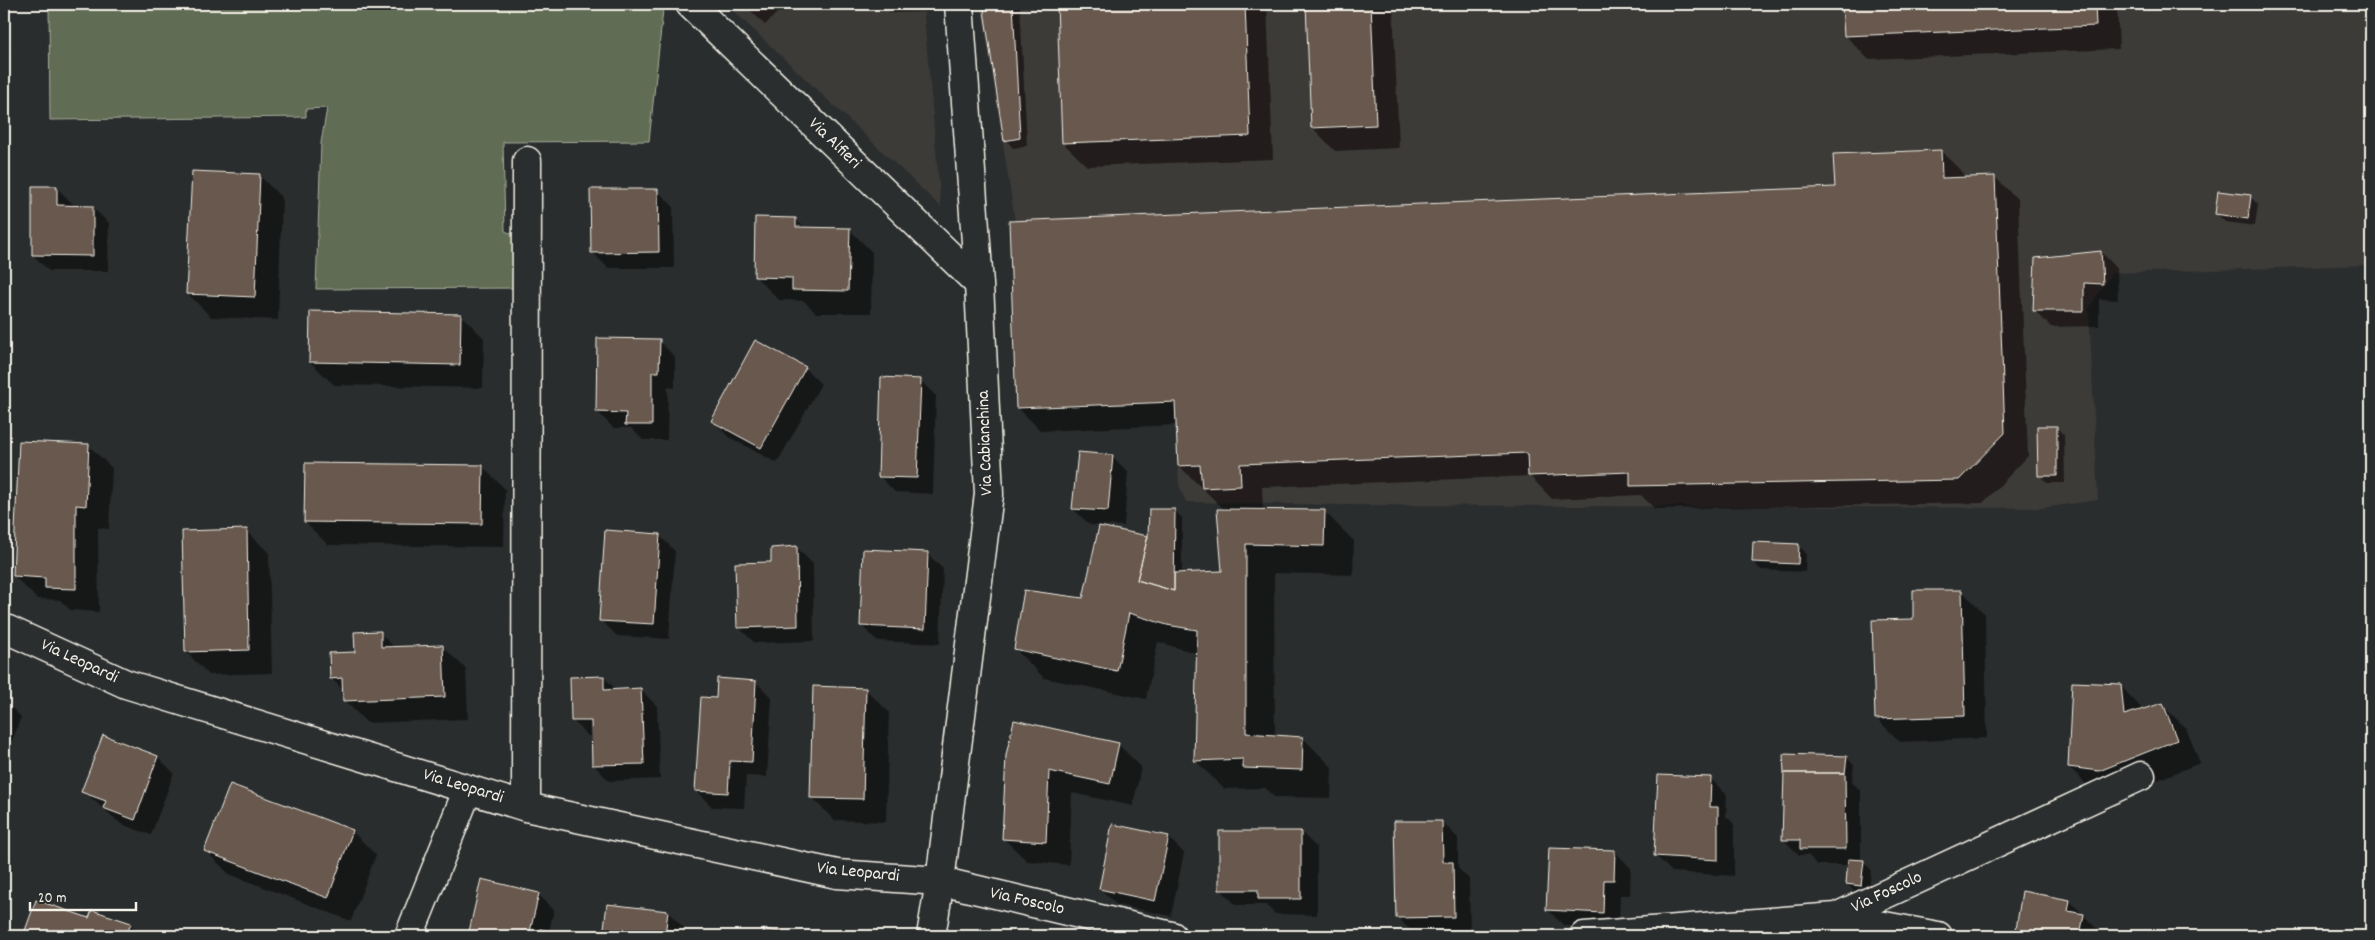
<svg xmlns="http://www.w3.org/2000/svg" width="2375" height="940" viewBox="0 0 2375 940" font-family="Dekko,sans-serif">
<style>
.built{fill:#3c3a38}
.green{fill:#606c53;stroke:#aaae9e}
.shadow{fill:#0007}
.building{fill:#67594e;stroke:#f4f1e8}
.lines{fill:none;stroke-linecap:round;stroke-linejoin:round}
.minor-casing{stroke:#f4f1e8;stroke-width:31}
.minor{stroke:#2a2d2e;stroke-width:28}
.labels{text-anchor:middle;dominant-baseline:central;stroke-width:4;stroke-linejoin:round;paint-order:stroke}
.street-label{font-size:18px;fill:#f4f1e8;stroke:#2a2d2e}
</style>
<rect width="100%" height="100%" fill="#2a2d2e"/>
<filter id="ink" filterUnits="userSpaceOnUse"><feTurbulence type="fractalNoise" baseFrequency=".02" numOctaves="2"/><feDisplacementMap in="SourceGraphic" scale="10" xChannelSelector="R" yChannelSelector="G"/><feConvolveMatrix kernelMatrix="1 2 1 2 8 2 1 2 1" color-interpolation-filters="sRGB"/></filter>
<g filter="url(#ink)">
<!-- built -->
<path class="built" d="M726,4H923L941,207Z
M981,4H2371V265L2112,273L2089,308L2098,500L2042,508L1340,505L1186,502L1179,485L1175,402L1017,233Z"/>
<!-- green -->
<path class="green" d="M49,4H658L663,10L649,141L503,142L505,231L524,239L526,288L316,289L321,143L327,108L306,109V117L50,120Z"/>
<!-- shadow -->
<path class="shadow" d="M744,4H786L765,25Z
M881,4H959V11L891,13Z
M985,4H1020L1027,146L1013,148L1006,140Z
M1058,4H1267L1273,159L1087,166L1063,143Z
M1307,4H1393L1399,148L1335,151L1312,127Z
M1844,4H2117L2119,49L1868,59L1845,35Z
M4,32L11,39L8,151H4Z
M1941,151L1964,174V178L1995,177L2018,200L2028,456L1983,503L1655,509L1641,495L1552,499L1530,476L1262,487L1263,511L1325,512L1354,541L1353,575L1274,573L1275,736L1303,738L1332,767L1331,798L1274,797L1265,788L1224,789L1195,760L1198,654L1158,642L1146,699L1044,678L1015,649L1084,599L1149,539L1174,510L1182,518V574L1223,572L1226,511L1179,466L1177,425L1041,431L1018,408L1836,189Z
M259,175L282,198L278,320L211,317L188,294Z
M57,188L73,204V207H92L109,223L108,271H49L33,255Z
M657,190L673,206L674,268H608L592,252Z
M2250,197L2258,204L2255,226L2225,222L2217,214Z
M795,219L805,228L849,229L872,252L871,313H816L804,301L779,300L756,277Z
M2101,252L2117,268L2118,300L2099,299V326L2051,327L2035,311Z
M461,315L484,338L483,388L334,385L310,362Z
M659,341L675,357V388L668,387L667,440H643L631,428H613L597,411Z
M805,368L821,384L777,463L729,437L713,421Z
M920,380L936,396L933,494L895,492L879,476Z
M2056,427L2064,435L2065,483H2047L2039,475Z
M88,445L112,468L109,529L98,528L99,612L70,610L60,600L37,599L14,576Z
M1112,456L1128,472L1124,526L1090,525L1073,509Z
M482,466L505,489L504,547L328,545L305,522Z
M246,530L269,553L272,673L209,675L186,652Z
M659,535L675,551L669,639L617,636L601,620Z
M1798,545L1806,553L1805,572L1761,570L1753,562Z
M797,548L813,564L814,641L755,643L738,627Z
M927,553L943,569L940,644L877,641L861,625Z
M1962,591L1985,614L1987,738L1900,742L1876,718Z
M380,633L395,648L442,646L466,669L468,719L367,723L344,700L343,690L331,678Z
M604,677L617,691L641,690L657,706L660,779L609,781L593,764L592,736H588L572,720Z
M756,682L772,698L767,777L746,776L744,808L712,807L696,791L717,699Z
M2120,685L2144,711L2162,705L2186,728L2200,763L2122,794L2092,790L2069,767Z
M865,689L889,712L886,822L834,820L811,797Z
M4,700L21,717L4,763Z
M104,737L158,757L174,773L151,835L121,824L83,791Z
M1118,744L1141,767L1133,806L1072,793L1069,865L1027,861L1003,838L1008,755Z
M1846,757L1854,765L1852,782L1861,791V861L1871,869L1869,893L1855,892L1847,884L1849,865H1817L1808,855H1799L1783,839Z
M1711,779L1727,795L1726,816L1734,824V876L1672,872L1656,856Z
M1442,822L1458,838V868L1469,879L1470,933H1413L1397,917Z
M352,831L376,855L351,921L229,874L206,851Z
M1301,832L1317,848V915L1275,914L1266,905H1236L1220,889Z
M1168,837L1184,853L1171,916L1117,905L1100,889Z
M1615,852L1631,868L1630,895H1620L1619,928L1564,926L1548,910Z
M482,881L538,894L554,910L549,932L565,936H470Z
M2023,893L2070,901L2099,931L2098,936H2016Z
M37,901L90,919L130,924L142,936H24Z
M608,905L668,912L684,928L683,936H604Z"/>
<!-- building -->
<path class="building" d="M983,4H1013L1020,138L1004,141Z
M1057,4H1245L1250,136L1062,143Z
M1306,4H1371L1376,125L1311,128Z
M1842,4H2095L2096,26L1844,36Z
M1941,150L1942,178L1995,176L2005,433L1959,480L1630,486V472L1528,476L1527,453L1240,464L1241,486L1202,488L1200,465L1178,466L1175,402L1016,408L1009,221L1835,187L1833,154Z
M192,171L260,174L255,297L186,294Z
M32,186H57V205L93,206V256L32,255Z
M590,189H658L659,252L591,253Z
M2218,191L2251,195L2248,219L2215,214Z
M755,217L796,218V227L850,228L848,291L792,290V278L754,277Z
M2101,251L2103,284L2084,283V311H2033L2035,258Z
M310,311L461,314L460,365L309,362Z
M597,338L660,339L659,372H652V425H625L626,413L596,412Z
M755,340L806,367L761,448L711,421Z
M881,377L921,379L917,478L878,477Z
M2037,426H2057V476H2038Z
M19,441L89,444L86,506L76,505V589L45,588V578L13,576Z
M1078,452L1113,455L1108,511L1072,509Z
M305,463L483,465L482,524L304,522Z
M1149,509H1175L1174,591L1137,580L1148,536Z
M1217,509L1325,510L1324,546L1246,544V733L1303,737L1302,770L1243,768V759L1194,761L1197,630L1167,625L1129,613L1117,671L1014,649L1024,590L1083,598L1099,526L1148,536L1137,580L1174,591V573L1222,571Z
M247,529L249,650L185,652L182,531Z
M605,530L660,534L654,624L599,621Z
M1753,542L1799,544L1798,564L1752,562Z
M797,546L798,626L737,628L735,563L771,562V548Z
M863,549L928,552L925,629L860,626Z
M1913,590H1962L1965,716L1875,719L1872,620L1913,619Z
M381,631V647L443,645L445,697L343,701L342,678L330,679L329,653L355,652L354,632Z
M604,676V690L641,688L644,764L592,765L591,721H571L570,677Z
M717,678L756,681L752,762L730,761L728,793L695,791L701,697L716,698Z
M2072,682L2121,684L2124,715L2163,703L2177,740L2099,771L2068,767Z
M813,686L866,688L863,799L810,798Z
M1014,720L1119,743L1110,784L1049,771L1046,842L1002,839L1006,755Z
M103,735L158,756L135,820L103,808L106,801L81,792Z
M1783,754L1847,756L1845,773H1784Z
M1784,773H1845L1846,849H1800V840H1782Z
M1658,775L1711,777L1710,807H1718V860L1654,856Z
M230,784L353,830L328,898L204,851Z
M1394,821H1442L1443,862H1453L1454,917L1396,918Z
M1112,824L1169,836L1155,901L1099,889Z
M1219,831H1301V899H1258V890H1219Z
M1549,848L1615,850L1614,880H1604L1603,913L1546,910Z
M1848,859L1864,860L1861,886L1846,884Z
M481,879L539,893L529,936H468Z
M2022,891L2070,900L2068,911L2084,914L2080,936H2015Z
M36,900L89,918L92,910L131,923L126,936H23Z
M607,904L668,911L665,936H603Z
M540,929L565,934L564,936H538Z
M764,929L804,936H763Z"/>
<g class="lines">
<!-- minor casing -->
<g class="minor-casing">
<path id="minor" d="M690,4L979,284
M4,628L126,684L526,807L837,874L940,881L1172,936
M526,807L527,161
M1836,917L1938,936
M409,936L468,789
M931,936L940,881L989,494L979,284L959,4
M1584,936L1836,917L2141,776"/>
</g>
<!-- minor -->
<use href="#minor" class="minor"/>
</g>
</g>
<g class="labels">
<!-- street labels -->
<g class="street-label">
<text transform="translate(834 144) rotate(44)">Via Alfieri</text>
<text transform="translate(986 443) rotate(-92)">Via Cabianchina</text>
<text transform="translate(79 662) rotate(25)">Via Leopardi</text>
<text transform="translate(463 787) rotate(17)">Via Leopardi</text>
<text transform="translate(858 873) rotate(6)">Via Leopardi</text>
<text transform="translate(1887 893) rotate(-25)">Via Foscolo</text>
<text transform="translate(1027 902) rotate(13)">Via Foscolo</text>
</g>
</g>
<!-- margin -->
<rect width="2375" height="940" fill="none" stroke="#2a2d2e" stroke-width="20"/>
<rect x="10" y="10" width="2355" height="920" fill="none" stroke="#f4f1e8" stroke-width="2" filter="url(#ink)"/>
<!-- scale -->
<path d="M30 902v8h106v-8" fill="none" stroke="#f4f1e8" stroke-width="2.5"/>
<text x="38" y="902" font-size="15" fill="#f4f1e8" stroke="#2a2d2e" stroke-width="4" paint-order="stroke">20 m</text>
</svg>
